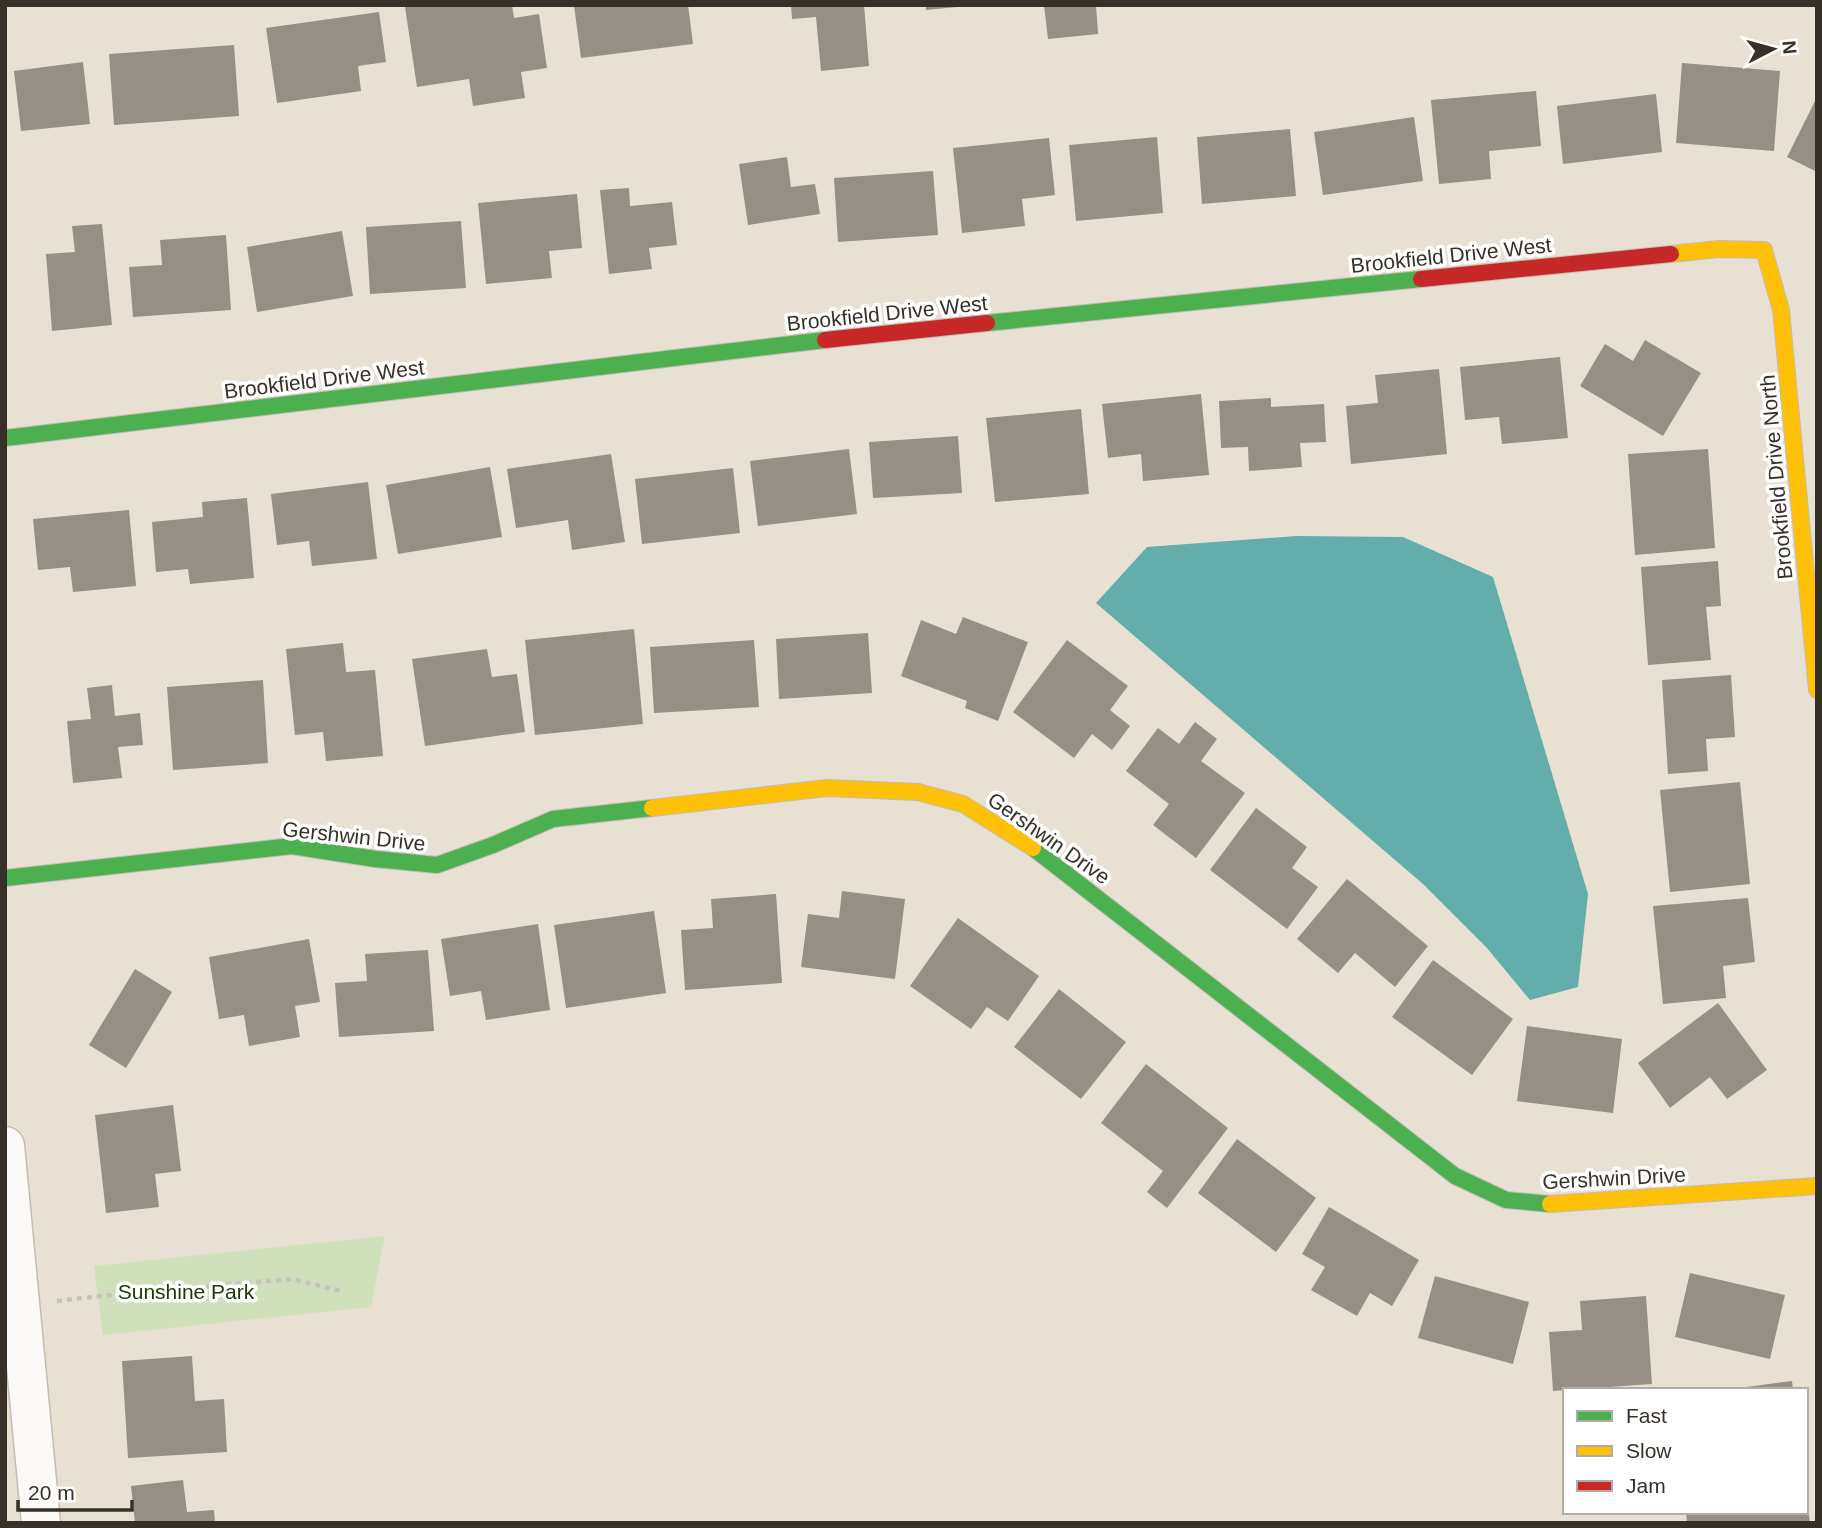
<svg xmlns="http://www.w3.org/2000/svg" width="1822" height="1528" viewBox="0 0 1822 1528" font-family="Helvetica,sans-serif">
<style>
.green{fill:#d0e0ba}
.water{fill:#63adaa}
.building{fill:#958f85}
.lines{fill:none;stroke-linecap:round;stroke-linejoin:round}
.street-casing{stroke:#c3bcb3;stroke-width:41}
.fast-casing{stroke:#c3bcb3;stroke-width:18}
.slow-casing{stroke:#c3bcb3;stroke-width:18}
.jam-casing{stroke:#c3bcb3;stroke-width:18}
.path{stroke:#c6c3bf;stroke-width:4.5;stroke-dasharray:5 5;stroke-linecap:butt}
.street{stroke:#fcfaf8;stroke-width:38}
.fast{stroke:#4caf50;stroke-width:16}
.slow{stroke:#ffc107;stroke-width:16}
.jam{stroke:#c62828;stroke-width:16}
.labels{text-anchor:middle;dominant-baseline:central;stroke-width:7;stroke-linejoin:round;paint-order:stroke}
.street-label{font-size:21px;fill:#363028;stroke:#fff}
.park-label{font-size:21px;fill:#1c3900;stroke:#fff}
</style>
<rect width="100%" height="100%" fill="#e8e0d3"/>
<!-- green -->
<path class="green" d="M385,1236L371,1307L103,1335L94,1266Z"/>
<!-- water -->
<path class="water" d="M1296,536L1403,537L1493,577L1588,894L1578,987L1530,1000L1487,948L1423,884L1096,603L1147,547Z"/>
<!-- building -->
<path class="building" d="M414,5H512L514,18L539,14L547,68L521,72L525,98L473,106L469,79L417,87L405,7Z
M574,5H688L693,44L581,58Z
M791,5H864L869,66L821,71L816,17L792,19Z
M926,5H957V7L926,10Z
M1044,5H1096L1098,34L1048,39Z
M379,12L386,62L358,66L361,91L277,103L266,28Z
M234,45L239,116L114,125L109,54Z
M83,62L90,124L21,131L14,71Z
M1682,63L1780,71L1774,151L1676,143Z
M1536,91L1541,146L1489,151L1491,179L1439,184L1431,100Z
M1656,94L1662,152L1563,164L1557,106Z
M1817,97V172L1787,157Z
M1414,117L1423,181L1323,195L1314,132Z
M1290,129L1296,196L1202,204L1197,137Z
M1157,137L1163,213L1076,221L1069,145Z
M1049,138L1055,195L1022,199L1025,226L962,233L953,148Z
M787,157L791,187L815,184L820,214L748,225L739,164Z
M933,171L938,235L838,242L834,178Z
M629,188L630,206L672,202L677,245L649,248L652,269L609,274L600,190Z
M577,194L582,248L549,251L552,278L486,284L478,203Z
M461,221L466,288L370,294L366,227Z
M102,224L112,325L52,331L46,254L75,252L72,226Z
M342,231L353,296L257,312L247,247Z
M226,235L231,310L133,317L129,267L162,265L160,240Z
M1645,340L1701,373L1663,436L1580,386L1605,344L1633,361Z
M1560,357L1568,438L1502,444L1499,417L1465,420L1460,367Z
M1439,369L1447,454L1351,464L1346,406L1378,403L1375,375Z
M1201,394L1209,475L1143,481L1141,454L1108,458L1102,404Z
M1271,398V407L1324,404L1326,442L1300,443L1302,467L1249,471L1248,447L1221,448L1219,401Z
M1081,409L1089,494L995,502L986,418Z
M958,436L962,493L873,498L869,442Z
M849,449L857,514L758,526L750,461Z
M1708,449L1715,548L1635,555L1628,454Z
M611,454L625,542L572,550L568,520L516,528L507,469Z
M490,467L502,537L398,554L386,485Z
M733,468L740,533L642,544L635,479Z
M368,482L377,559L312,566L309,541L277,545L271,494Z
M247,498L254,578L190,584L188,569L156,572L152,522L203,517L202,502Z
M129,510L136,586L73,592L70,567L38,570L33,519Z
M1718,561L1721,606L1706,607L1711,660L1648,665L1641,567Z
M963,617L1028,642L998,721L965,708L967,701L901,676L921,620L956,634Z
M634,629L643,724L535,735L525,640Z
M868,633L872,693L779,699L776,639Z
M754,640L759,707L654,713L650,647Z
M1067,640L1128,686L1110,710L1130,726L1112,750L1092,734L1074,758L1013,712Z
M343,643L346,672L375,670L383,756L326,761L323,732L295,735L286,649Z
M487,649L492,677L517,674L525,732L425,746L412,659Z
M1731,675L1735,737L1706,739L1708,771L1668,774L1662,680Z
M263,680L268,763L173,770L167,687Z
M112,685L115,716L140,713L143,745L118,747L122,778L73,783L67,721L91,719L87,688Z
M1195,722L1217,739L1201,761L1245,793L1196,858L1153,825L1169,804L1126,771L1158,728L1179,744Z
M1740,782L1750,884L1670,892L1660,790Z
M1256,808L1307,847L1292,868L1318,887L1287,929L1210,870Z
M1347,879L1428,946L1395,987L1355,953L1338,973L1297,939Z
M842,891L905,899L895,979L801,967L808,914L839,918Z
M776,894L782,983L685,990L681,930L713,928L711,899Z
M1748,898L1755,962L1723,966L1726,998L1663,1004L1653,906Z
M654,911L666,993L566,1008L554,925Z
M958,918L1039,976L1008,1021L987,1007L971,1029L910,986Z
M538,924L550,1010L486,1020L481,991L450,996L441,939Z
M309,939L320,1002L295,1006L300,1037L249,1046L244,1015L219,1019L209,957Z
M428,950L434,1031L339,1037L335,983L367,981L365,954Z
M1433,960L1513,1019L1472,1075L1392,1017Z
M135,969L172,992L126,1068L89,1045Z
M1059,989L1126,1042L1081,1099L1014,1047Z
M1718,1003L1767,1070L1727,1099L1710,1077L1670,1108L1638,1063Z
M1527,1026L1622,1039L1613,1113L1517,1101Z
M1146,1064L1228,1128L1167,1208L1147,1192L1163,1171L1101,1123Z
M173,1105L181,1171L155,1174L159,1207L106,1213L95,1115Z
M1237,1139L1316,1198L1276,1252L1198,1193Z
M1329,1207L1419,1260L1392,1306L1370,1293L1357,1316L1311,1290L1325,1267L1302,1254Z
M1690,1273L1785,1295L1770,1359L1675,1337Z
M1435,1276L1529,1302L1513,1364L1418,1338Z
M1646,1296L1652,1384L1553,1391L1549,1332L1582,1330L1580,1301Z
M192,1356L195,1401L224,1399L227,1452L128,1458L122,1361Z
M1792,1381L1793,1390H1739V1388Z
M183,1480L187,1512L214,1510L215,1523H135L131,1486Z
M1806,1506H1808L1810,1523H1687L1686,1512H1806Z"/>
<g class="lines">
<!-- street casing -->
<g class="street-casing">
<path id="street" d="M5,1146L41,1523"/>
</g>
<!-- fast casing -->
<g class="fast-casing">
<path id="fast" d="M987,323L1421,279
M5,438L825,340
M1033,848L1455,1176L1506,1200L1550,1204
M5,878L292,846L375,859L437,865L493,845L553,819L652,808"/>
</g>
<!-- slow casing -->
<g class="slow-casing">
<path id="slow" d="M1671,254L1719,249L1764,250L1781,310L1817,690
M652,808L827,788L918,792L963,804L1033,848
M1550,1204L1817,1186"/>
</g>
<!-- jam casing -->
<g class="jam-casing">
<path id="jam" d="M1421,279L1671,254
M825,340L987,323"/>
</g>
<!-- path -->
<path class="path" d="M57,1301L155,1290L292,1279L341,1291"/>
<!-- street -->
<use href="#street" class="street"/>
<!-- fast -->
<use href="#fast" class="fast"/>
<!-- slow -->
<use href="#slow" class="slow"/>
<!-- jam -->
<use href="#jam" class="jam"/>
</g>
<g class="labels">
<!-- street labels -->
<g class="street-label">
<text transform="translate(1451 255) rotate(-6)">Brookfield Drive West</text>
<text transform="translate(887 313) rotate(-6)">Brookfield Drive West</text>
<text transform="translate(324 379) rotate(-7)">Brookfield Drive West</text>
<text transform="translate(1776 477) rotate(-95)">Brookfield Drive North</text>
<text transform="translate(354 836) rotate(6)">Gershwin Drive</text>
<text transform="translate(1049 838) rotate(35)">Gershwin Drive</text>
<text transform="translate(1614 1178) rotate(-3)">Gershwin Drive</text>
</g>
<!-- park labels -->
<g class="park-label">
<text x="186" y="1291">Sunshine Park</text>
</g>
</g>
<!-- border -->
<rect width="1822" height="1528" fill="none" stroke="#363028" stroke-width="14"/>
<!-- legend -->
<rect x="1563" y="1388" width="245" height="126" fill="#ffffff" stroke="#afaca9" stroke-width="2"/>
<rect x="1577" y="1411" width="35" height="10" fill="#4caf50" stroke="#afaca9" stroke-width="2"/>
<text x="1626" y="1423" font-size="21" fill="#363028">Fast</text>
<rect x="1577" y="1446" width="35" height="10" fill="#ffc107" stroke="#afaca9" stroke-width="2"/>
<text x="1626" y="1458" font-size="21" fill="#363028">Slow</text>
<rect x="1577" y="1481" width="35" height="10" fill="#c62828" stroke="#afaca9" stroke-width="2"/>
<text x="1626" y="1493" font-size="21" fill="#363028">Jam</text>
<!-- north arrow -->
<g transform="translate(1773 49) rotate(84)" stroke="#ffffff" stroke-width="5" paint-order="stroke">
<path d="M0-5L12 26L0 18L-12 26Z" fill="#363028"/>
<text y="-10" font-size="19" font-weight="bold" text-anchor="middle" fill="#363028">N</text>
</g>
<!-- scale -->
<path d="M18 1500v10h114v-10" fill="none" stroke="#363028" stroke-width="3.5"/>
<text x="28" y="1500" font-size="21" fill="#363028" stroke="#ffffff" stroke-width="5" paint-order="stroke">20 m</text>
</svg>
